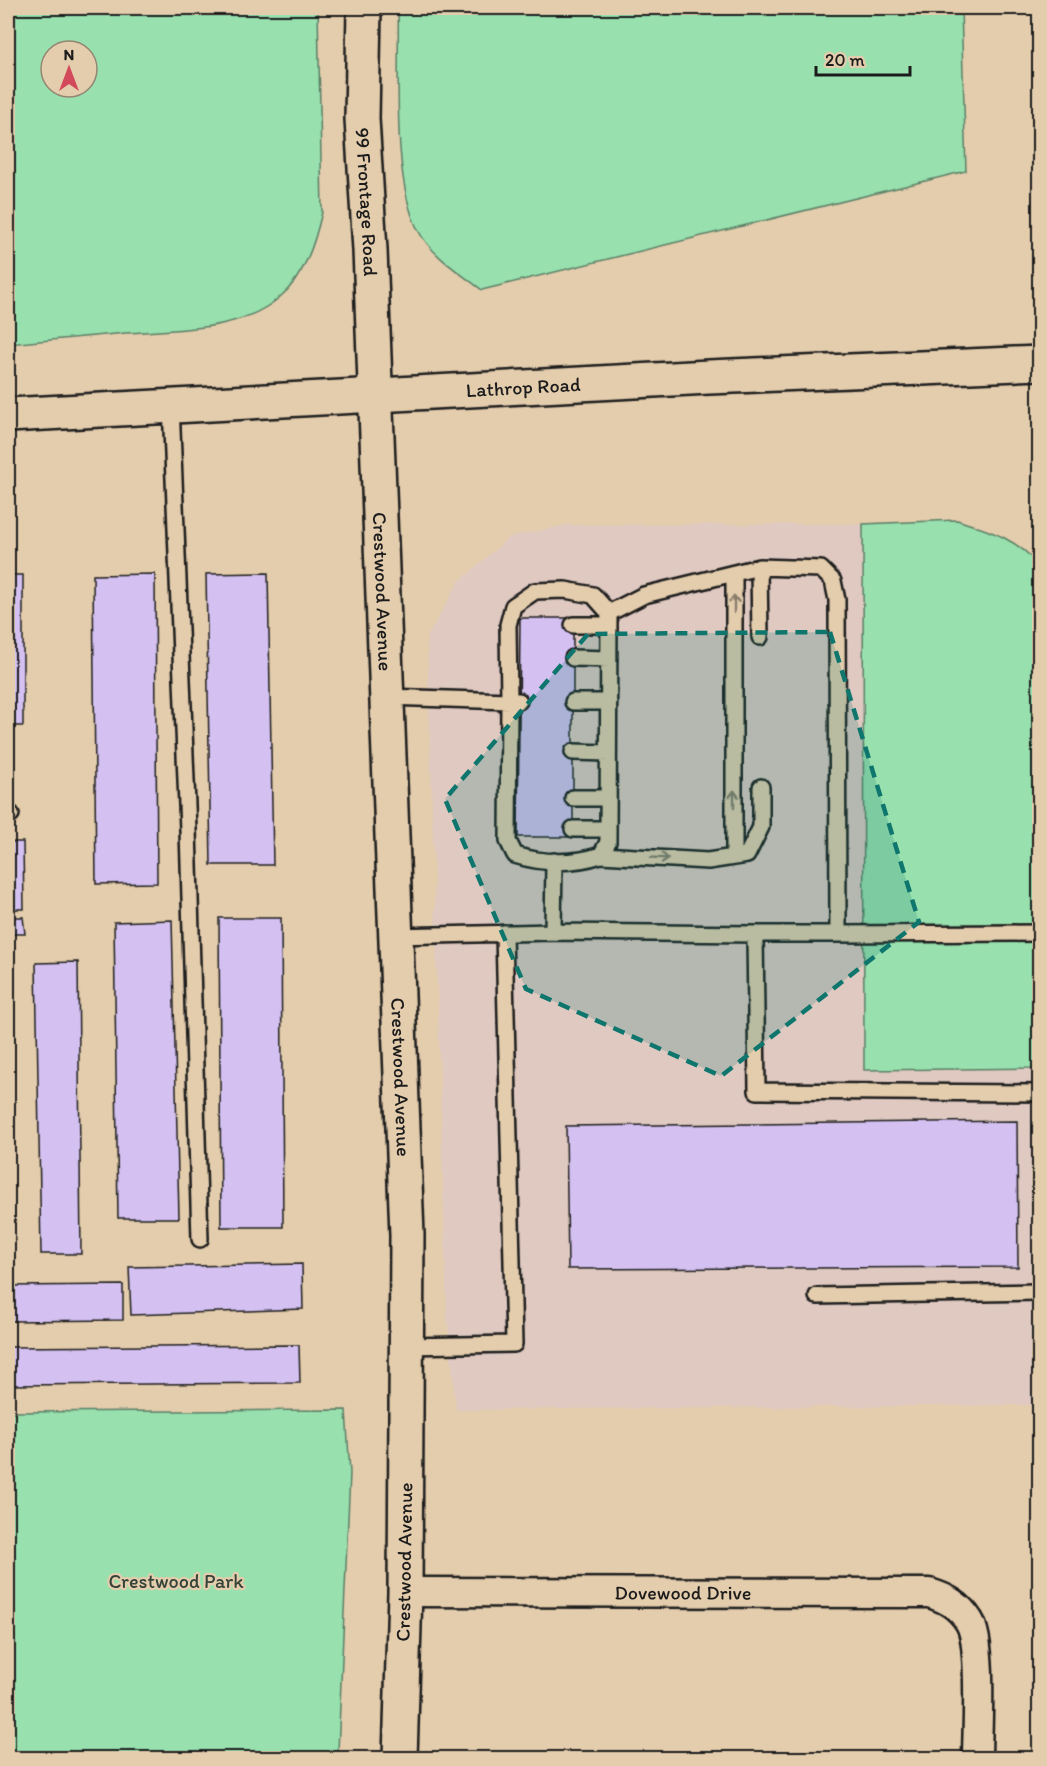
<svg xmlns="http://www.w3.org/2000/svg" width="1047" height="1766" viewBox="0 0 1047 1766" font-family="Itim,sans-serif">
<style>
.built{fill:#dfc9c1}
.green{fill:#98e0ae;stroke:#5a7e65;stroke-width:1.5;fill-rule:evenodd}
.building{fill:#d4c1f1;stroke:#1c1c1c;stroke-width:1.5}
.lines{fill:none;stroke-linecap:round;stroke-linejoin:round}
.service-casing{stroke:#1c1c1c;stroke-width:20}
.minor-casing{stroke:#1c1c1c;stroke-width:33}
.tertiary-casing{stroke:#1c1c1c;stroke-width:38}
.secondary-casing{stroke:#1c1c1c;stroke-width:38}
.service{stroke:#e4cdad;stroke-width:15}
.minor{stroke:#e4cdad;stroke-width:28}
.tertiary{stroke:#e4cdad;stroke-width:33}
.secondary{stroke:#e4cdad;stroke-width:33}
.oneway{stroke:#8a7d6c}
.marked{fill:#0f766e;fill-opacity:0.2;stroke:#0f766e;stroke-width:4.5;stroke-dasharray:12 8;stroke-linejoin:round}
.labels{text-anchor:middle;dominant-baseline:central;stroke-width:4.5;stroke-linejoin:round;paint-order:stroke}
.street-label{font-size:20px;fill:#1c1c1c;stroke:#e4cdad}
.park-label{font-size:20px;fill:#354339;stroke:#e4cdad}
</style>
<rect width="100%" height="100%" fill="#e4cdad"/>
<filter id="ink" filterUnits="userSpaceOnUse"><feTurbulence type="fractalNoise" baseFrequency=".0167" numOctaves="2"/><feDisplacementMap in="SourceGraphic" scale="12" xChannelSelector="R" yChannelSelector="G"/><feConvolveMatrix kernelMatrix="1 2 1 2 8 2 1 2 1" color-interpolation-filters="sRGB"/></filter>
<g filter="url(#ink)">
<!-- built -->
<path class="built" d="M863,524L864,1069L1039,1068V1405L456,1410L447,1315L427,637L459,582L509,537L567,525Z"/>
<!-- green -->
<path class="green" d="M8,8H318L322,212C315,242 305,276 280,297C240,332 176,329 126,333C87,337 47,340 8,344ZM51,51H87V87H51Z
M398,8H961L966,171L482,290C460,273 431,255 418,230C391,177 400,69 398,8Z
M957,520C991,531 1015,538 1039,565V1068L864,1070L863,524Z
M346,1410L350,1473L338,1752L335,1758H8V1412Z"/>
<!-- building -->
<path class="building" d="M268,573L273,865H211L206,574Z
M155,574L157,883L96,884L93,575Z
M8,575H23V726H8Z
M520,618H573V837H518Z
M8,842H23L24,909H8Z
M8,917H23L25,934H8Z
M219,918H281L283,1227H221Z
M172,920L179,1218H118L114,922Z
M78,962L81,1254H41L36,963Z
M1017,1121L1018,1267L568,1269L566,1126Z
M302,1264L303,1309L131,1315L129,1267Z
M123,1285V1320L8,1321V1286Z
M299,1345L300,1383L8,1385V1347Z"/>
<g class="lines">
<!-- service casing -->
<g class="service-casing">
<path id="service" d="M171,404L188,830L200,1239
M759,567L760,637
M734,573V857
M609,613L644,595L759,567L821,569L833,581L837,600L838,934H755
M573,625H609
M573,658L609,659
M386,697L509,701L508,841L515,855C543,864 574,864 601,855L608,842L609,613L593,595L565,590L535,591L513,606L508,625L509,701H519
M573,702H609
M573,752L608,753
M573,798H608
M8,814H11
M573,829H608
M601,855L708,861L747,855L761,827V787
M553,932L554,861
M838,934L1040,933
M395,936L553,932L755,934L757,1091L1040,1093
M817,1296L1040,1292
M406,1346L514,1344L504,933"/>
</g>
<!-- minor casing -->
<g class="minor-casing">
<g id="minor">
<path id="s1" d="M405,1592L929,1593C946,1598 959,1605 969,1621C983,1642 977,1730 977,1758"/>
</g>
</g>
<!-- tertiary casing -->
<g class="tertiary-casing">
<g id="tertiary">
<path id="s2" d="M364,8L362,119L370,250L407,1235L405,1592L400,1758"/>
</g>
</g>
<!-- secondary casing -->
<g class="secondary-casing">
<g id="secondary">
<path id="s3" d="M8,415L709,377L1040,363"/>
</g>
</g>
<!-- service -->
<use href="#service" class="service"/>
<!-- minor -->
<use href="#minor" class="minor"/>
<!-- tertiary -->
<use href="#tertiary" class="tertiary"/>
<!-- secondary -->
<use href="#secondary" class="secondary"/>
</g>
<!-- one-way arrows -->
<defs><path id="oneway-shaft" d="M-6 0H5M1.5-3L5.5 0L1.5 3" fill="none" stroke-width="1.6" stroke-linecap="round" stroke-linejoin="round" transform="scale(1.5)"/></defs>
<g class="oneway">
<use href="#oneway-shaft" transform="translate(734 604) rotate(-90)"/>
<use href="#oneway-shaft" transform="translate(734 799) rotate(-90)"/>
<use href="#oneway-shaft" transform="translate(660 858) rotate(3)"/>
</g>
</g>
<!-- marked area -->
<path class="marked" d="M830,632L919,922L721,1076L526,989L445,799L588,634Z"/>
<g class="labels">
<!-- street labels -->
<g class="street-label">
<text stroke="none"><textPath href="#s2" startOffset="194">99 Frontage Road</textPath></text>
<text stroke="none"><textPath href="#s3" startOffset="516">Lathrop Road</textPath></text>
<text stroke="none"><textPath href="#s2" startOffset="584">Crestwood Avenue</textPath></text>
<text stroke="none"><textPath href="#s2" startOffset="1070">Crestwood Avenue</textPath></text>
<text transform="translate(404 1562) rotate(-89)">Crestwood Avenue</text>
<text stroke="none"><textPath href="#s1" startOffset="278">Dovewood Drive</textPath></text>
</g>
<!-- park labels -->
<g class="park-label">
<text x="176" y="1581">Crestwood Park</text>
</g>
</g>
<!-- margin -->
<rect width="1047" height="1766" fill="none" stroke="#e4cdad" stroke-width="30"/>
<rect x="15" y="15" width="1017" height="1736" fill="none" stroke="#1c1c1c" stroke-width="2" filter="url(#ink)"/>
<!-- north arrow -->
<g transform="translate(69 69)"><circle r="28" fill="#e4cdad" stroke="#948673" stroke-width="1.5"/>
<path d="M0-4.5L10 22L0 15L-10 22Z" fill="#d1495b"/>
<text y="-9" font-size="16" font-weight="bold" text-anchor="middle" fill="#1c1c1c">N</text>
</g>
<!-- scale -->
<path d="M816 66v9h94v-9" fill="none" stroke="#1c1c1c" stroke-width="3"/>
<text x="825" y="66" font-size="18" fill="#1c1c1c" stroke="#e4cdad" stroke-width="4.5" paint-order="stroke">20 m</text>
</svg>
